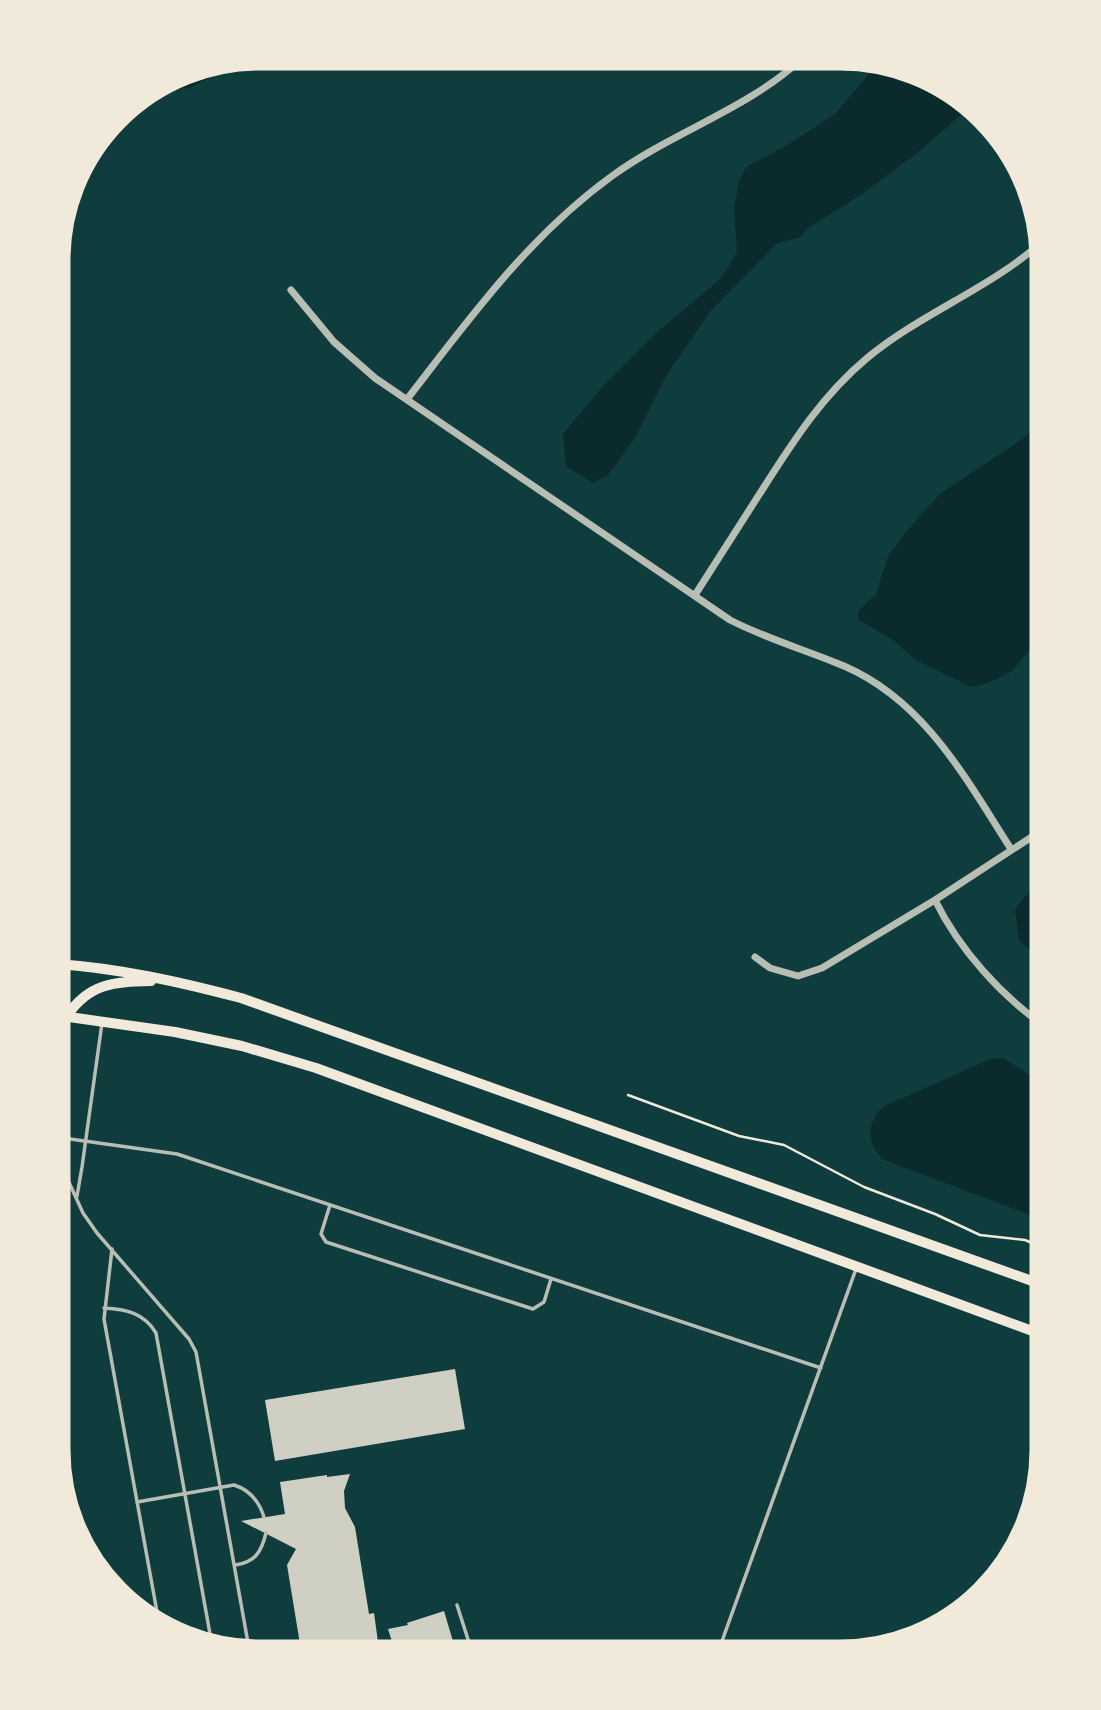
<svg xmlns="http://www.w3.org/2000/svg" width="1101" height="1710" viewBox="0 0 1101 1710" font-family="Figtree,sans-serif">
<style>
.water{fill:#0a2a2b}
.building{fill:#cfcfc3}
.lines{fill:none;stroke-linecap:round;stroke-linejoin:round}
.path{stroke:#f1e9da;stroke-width:2.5}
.service{stroke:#b8beb3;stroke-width:3.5}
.minor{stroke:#b8beb3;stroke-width:7}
.secondary{stroke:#f1e9da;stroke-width:10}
.rim{fill:none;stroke:#f1e9da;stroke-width:9}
</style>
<rect width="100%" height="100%" fill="#0f3d3e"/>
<!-- water -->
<path class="water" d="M241,58L236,64L190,88L150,90L182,70Z
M880,61L966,97L972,105L916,154L859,196L808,228L800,237L776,244L710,312L666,376L634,440L608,475L593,483L566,466L563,434L604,385L656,333L719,280L729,266L737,251L734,211L738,183L746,167L784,147L835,114Z
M1047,420V628L1012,671L991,682L971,687L916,660L893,640L859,620L858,612L876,594L889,554L916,520L941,493L1018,442Z
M1047,883L1046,965L1019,940L1015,910C1023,897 1031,889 1047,883Z
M1003,1058L1033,1077L1046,1093V1221L884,1160C867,1145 866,1125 881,1109C888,1102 901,1099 910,1095C937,1083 963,1071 990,1059Z"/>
<!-- building -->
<path class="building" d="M455,1369L465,1429L275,1461L265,1400Z
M350,1474L344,1491L345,1508L355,1527L369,1614L374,1613L378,1642L383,1640L388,1654H335L332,1645L301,1650L287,1565L296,1549L241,1521L285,1514L280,1482L327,1475V1477Z
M444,1611L455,1648L435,1655H417L415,1650L413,1651L414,1655L396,1654L388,1629L408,1625L407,1623Z"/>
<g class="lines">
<!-- path -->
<path class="path" d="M628,1095L739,1136L784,1145L864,1187L935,1214L980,1235L1025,1240L1046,1249"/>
<!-- service -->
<path class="service" d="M55,1118L67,1018
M55,1125L57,1145L67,1178L83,1213L97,1233L189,1339L196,1352L250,1654
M56,1137L177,1154L821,1368
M77,1196L82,1167L102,1023
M330,1205L321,1234L326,1242L533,1309L544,1302L551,1279
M112,1249L104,1319L159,1623
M104,1308C126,1309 144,1313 156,1333L212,1645
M137,1502L234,1485C250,1490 259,1501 264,1517
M235,1565C255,1562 261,1553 266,1533
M457,1605L473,1655
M717,1655L856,1269"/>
<!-- minor -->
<path class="minor" d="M291,290L334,342L375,378L730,620C767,639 806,650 844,666C925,701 966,779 1011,849
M408,398C470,318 529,236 612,176C674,131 749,109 805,56
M695,595C718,559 741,523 764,487C794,440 823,395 866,359C921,313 990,289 1043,241
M935,900C959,949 1001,996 1046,1027
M755,957L770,968L798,976L822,968L935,900L1047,827"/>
<!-- secondary -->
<path class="secondary" d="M55,964C119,968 180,982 241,998L1046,1286
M55,1015L175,1032L242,1046L316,1068L1046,1336
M67,1016C89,983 114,982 151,981"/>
</g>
<!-- crop -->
<path d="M0 0H1101V1710H0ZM260 66H840A194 194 0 0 1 1034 260V1450A194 194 0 0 1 840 1644H260A194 194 0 0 1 66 1450V260A194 194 0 0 1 260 66Z" fill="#f1e9da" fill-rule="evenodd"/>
<path class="rim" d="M260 66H840A194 194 0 0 1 1034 260V1450A194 194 0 0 1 840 1644H260A194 194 0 0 1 66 1450V260A194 194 0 0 1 260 66Z"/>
</svg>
